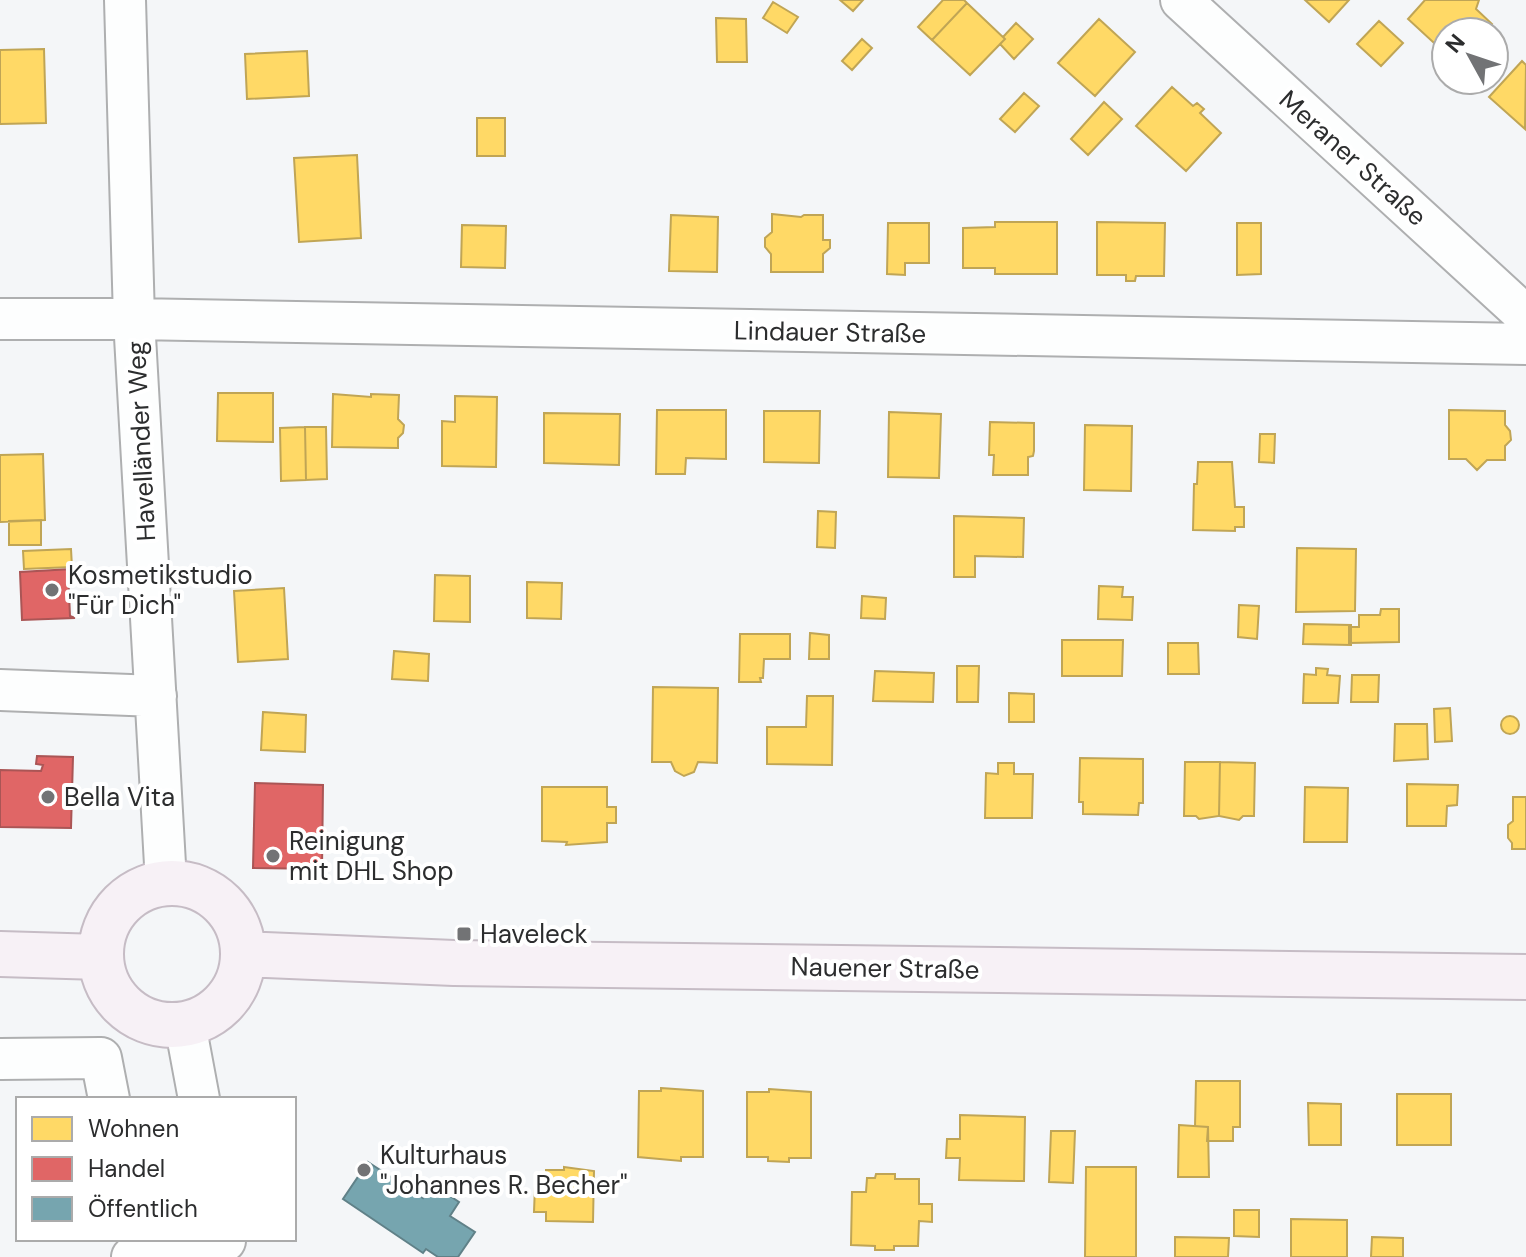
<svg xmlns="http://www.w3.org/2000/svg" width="1526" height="1257" viewBox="0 0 1526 1257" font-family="'DM Sans',sans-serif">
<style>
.homes{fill:#ffd966;stroke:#c0a555;stroke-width:2}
.shops{fill:#e06666;stroke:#a55;stroke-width:2}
.public{fill:#76a5af;stroke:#608188;stroke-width:2}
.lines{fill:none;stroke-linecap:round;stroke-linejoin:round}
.minor-casing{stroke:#aeafb0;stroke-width:44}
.major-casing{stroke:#c6bcc5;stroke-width:48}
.minor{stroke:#fdfefe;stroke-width:40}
.major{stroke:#f7f1f6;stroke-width:44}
.poi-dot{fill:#727375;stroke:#fff;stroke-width:3}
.labels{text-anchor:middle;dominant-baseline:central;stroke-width:8;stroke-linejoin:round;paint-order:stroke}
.street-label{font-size:26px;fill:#2c2d2e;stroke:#fff}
.poi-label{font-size:26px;fill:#2c2d2e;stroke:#fff;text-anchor:start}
</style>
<rect width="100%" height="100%" fill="#f4f6f8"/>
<!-- homes -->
<path class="homes" d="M840,0H863L853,11Z
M943,0H964L967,3L932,40L918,27Z
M1305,0H1349L1329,22Z
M1425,0H1479L1476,9L1492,24L1485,32H1446V54L1408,19Z
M773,2L798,17L787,33L763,18Z
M967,3L1005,39L970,75L932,40Z
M716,18L746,19L747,62H717Z
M1099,19L1135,52L1095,96L1058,63Z
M1379,21L1403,43L1381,66L1357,44Z
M1016,23L1033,39L1014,59L1000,44L1005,39L1003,37Z
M862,39L872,48L852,70L842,61Z
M44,49L46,123L0,124V50Z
M307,51L309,96L247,99L245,54Z
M1522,61L1526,65L1525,129L1489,97Z
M1172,87L1193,106L1197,103L1204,109L1200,113L1221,133L1186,171L1136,126Z
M1024,93L1039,106L1015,132L1000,119Z
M1104,102L1122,119L1088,155L1071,139Z
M477,118H505V156H477Z
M357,155L361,238L299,242L294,158Z
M772,214L801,217L804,215H823V240H830V248L823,254V272H771V254L765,247V238L772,232Z
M671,215L718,217L717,272L669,271Z
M995,222H1057V274H995V268H963V228L995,227Z
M1097,222L1165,223L1164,276H1136L1135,281H1126V275H1097Z
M888,223H929V263H905V275L887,274Z
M1237,223H1261V274L1237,275Z
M462,225L506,226L505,268L461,267Z
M218,393H273V442L217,441Z
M333,394L371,397V394L399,395L398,419L404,425L403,433L398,438V448L332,447Z
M455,396L497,397L496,467L442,466V421L455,422Z
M657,410H726V459L686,458L685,474H656Z
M1449,410L1505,411V425L1510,431L1511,440L1505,446V460H1487L1477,470L1466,459H1449Z
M764,411H820L819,463L764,462Z
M889,412L941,414L939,478L888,477Z
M544,413L620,414L619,465L544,463Z
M990,422L1034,423V451L1033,456L1028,457V475H993L994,455H989Z
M1085,425L1132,426L1131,491L1084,490Z
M305,427L306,480L281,481L280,428Z
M305,427H326L327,479L306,480Z
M1260,434H1275L1274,463L1259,462Z
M43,454L45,520L0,522V455Z
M1198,462H1232L1235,507H1244V527H1235V531L1193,530L1194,484H1197Z
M818,511L836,512L835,548L817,547Z
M954,516L1024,518L1023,557L975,556V577H954Z
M41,520V545H9V521Z
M1297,548L1356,549L1355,611L1296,612Z
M71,549L72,567L24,569L23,551Z
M435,575L470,576V622L434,621Z
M527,582L562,583L561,619L527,618Z
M1099,586L1123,587L1122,597H1133L1132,620L1098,619Z
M284,588L288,659L238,662L234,591Z
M862,596L886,598L885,619L861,618Z
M1239,605L1259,606L1257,639L1238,637Z
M1381,609H1399V642L1349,643V627H1359V615H1380Z
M1304,624L1351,625V645L1303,644Z
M810,633L829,635V659H809Z
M740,634H790V659H764L763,678H760L761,682H739Z
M1062,640H1123L1122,676H1062Z
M1168,643H1198L1199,674H1168Z
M394,651L429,654L428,681L392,679Z
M957,666H979L978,702H957Z
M1316,668L1328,669L1327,675L1340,676L1338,703H1303L1304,674L1316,675Z
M875,671L934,673L933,702L873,701Z
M1352,675H1379L1378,702H1351Z
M653,687L718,688L717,763L698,762L694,772L684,776L675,771L671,762H652Z
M1009,693L1034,694V722H1009Z
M807,696H833L832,765L767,764V727H806Z
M1450,708L1452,741L1435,742L1434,709Z
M263,712L306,715L305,752L261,750Z
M1501 725a9 9 0 1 1 18 0a9 9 0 1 1-18 0Z
M1395,724H1427L1428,759L1394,761Z
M1080,758L1143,759V803H1139L1138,815L1083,814V802H1079Z
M1185,762H1220L1219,816L1199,819L1196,816H1184Z
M1220,762L1255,763L1254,816H1243L1239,820L1219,816Z
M998,763H1014V774H1033L1032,818H985L986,773L998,774Z
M1407,784L1458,785L1457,805L1447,806L1446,826H1407Z
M542,787H607V807H616V823H607V842L566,845L567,842L542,841Z
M1305,787L1348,788L1347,842H1304Z
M1513,797H1526V849H1512V843L1508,838V825L1513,821Z
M1196,1081H1240V1127H1233V1141H1207L1208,1127H1195Z
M661,1088L703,1091V1157H681V1161L638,1157L639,1091H661Z
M769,1089L811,1092V1158H789V1162L768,1161V1157H747V1092H769Z
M1397,1094H1451V1145H1397Z
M1308,1103L1341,1104V1145H1309Z
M960,1115L1025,1117L1024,1181L959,1180L960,1158H946L947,1139H960Z
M1179,1125L1208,1127L1209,1177H1178Z
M1051,1131H1075L1073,1183L1049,1182Z
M564,1167L594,1171L593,1222L546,1221V1212H534L535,1186L546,1187V1170H564Z
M1086,1167H1136V1257H1085Z
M876,1174H895V1179H919V1204H932V1222L919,1221L918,1246H894V1250H875V1246L851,1245L852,1192H866L867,1178H875Z
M1234,1210H1259V1237L1234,1236Z
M1291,1219L1347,1220V1257H1291Z
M1175,1237L1229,1238L1228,1257H1175Z
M1372,1237L1403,1238V1257H1371Z"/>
<!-- shops -->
<path class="shops" d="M72,569L68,571L70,616L75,618L22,620L20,572Z
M37,756L73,757L71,828L0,827V770L41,771L43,765L36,764Z
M255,783L323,785L322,869L253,868Z"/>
<!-- public -->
<path class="public" d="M368,1162L423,1198L432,1184L459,1202L450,1216L475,1232L458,1257H438L426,1249L423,1253L343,1199Z"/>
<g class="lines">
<!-- minor casing -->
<g class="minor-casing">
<path id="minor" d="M125,0L134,319L166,882
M1181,0L1526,316
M0,319H134L1526,344
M0,690L156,696
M185,1024L199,1099
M0,1059L101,1058L109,1099
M132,1257L225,1241"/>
</g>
<!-- major casing -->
<g class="major-casing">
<path id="major" d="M101 954a71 71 0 1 1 142 0a71 71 0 1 1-142 0Z
M0,954L100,957
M243,954L454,963L1526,977"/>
</g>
<!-- minor -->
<use href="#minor" class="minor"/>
<!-- major -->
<use href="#major" class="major"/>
</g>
<!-- markers -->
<g class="poi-dot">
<circle cx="52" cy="590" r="8"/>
<circle cx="48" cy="797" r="8"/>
<circle cx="273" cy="856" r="8"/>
<rect x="456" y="926" width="16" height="16" rx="4"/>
<circle cx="364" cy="1170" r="8"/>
</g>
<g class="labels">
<!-- street labels -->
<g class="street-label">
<text transform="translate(1353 158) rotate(42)">Meraner Straße</text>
<text transform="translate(830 332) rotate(1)">Lindauer Straße</text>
<text transform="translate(141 441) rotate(-93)">Havelländer Weg</text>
<text transform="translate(885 968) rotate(1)">Nauener Straße</text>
</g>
<!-- poi labels -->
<g class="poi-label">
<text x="68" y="575">Kosmetikstudio<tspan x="68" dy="30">"Für Dich"</tspan></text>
<text x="64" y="797">Bella Vita</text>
<text x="289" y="841">Reinigung<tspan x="289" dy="30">mit DHL Shop</tspan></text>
<text x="480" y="934">Haveleck</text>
<text x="380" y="1155">Kulturhaus<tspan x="380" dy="30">"Johannes R. Becher"</tspan></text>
</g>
</g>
<!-- legend -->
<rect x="16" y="1097" width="280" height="144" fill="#ffffff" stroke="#ababab" stroke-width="2"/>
<rect x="32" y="1117" width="40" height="24" fill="#ffd966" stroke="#ababab" stroke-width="2"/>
<text x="88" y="1137" font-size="24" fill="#2c2d2e">Wohnen</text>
<rect x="32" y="1157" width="40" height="24" fill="#e06666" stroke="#ababab" stroke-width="2"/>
<text x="88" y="1177" font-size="24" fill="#2c2d2e">Handel</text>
<rect x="32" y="1197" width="40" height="24" fill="#76a5af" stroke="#ababab" stroke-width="2"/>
<text x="88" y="1217" font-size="24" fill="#2c2d2e">Öffentlich</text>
<!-- north arrow -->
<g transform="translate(1470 56) rotate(310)"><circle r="38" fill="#ffffff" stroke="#ababab" stroke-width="2"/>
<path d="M0-6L14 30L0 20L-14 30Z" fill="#727375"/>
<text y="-12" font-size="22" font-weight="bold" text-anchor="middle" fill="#2c2d2e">N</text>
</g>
</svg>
